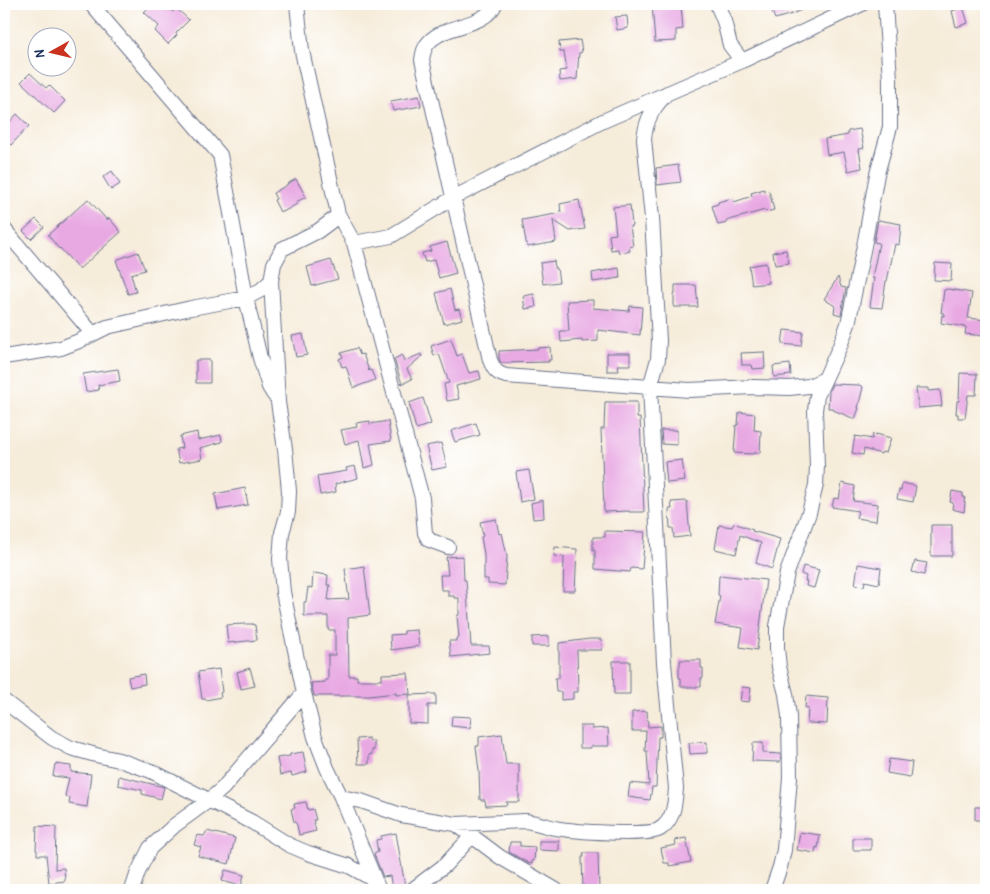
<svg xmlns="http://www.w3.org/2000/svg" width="990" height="894" viewBox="0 0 990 894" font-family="'Patrick Hand',sans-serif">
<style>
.building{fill:#e8a9e3}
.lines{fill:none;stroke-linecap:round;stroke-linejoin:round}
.minor-casing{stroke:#687189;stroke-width:16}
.minor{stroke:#fff;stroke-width:14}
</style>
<rect width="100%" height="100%" fill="#fff"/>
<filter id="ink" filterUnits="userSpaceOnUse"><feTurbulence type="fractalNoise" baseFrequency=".02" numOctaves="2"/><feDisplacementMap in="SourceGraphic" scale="10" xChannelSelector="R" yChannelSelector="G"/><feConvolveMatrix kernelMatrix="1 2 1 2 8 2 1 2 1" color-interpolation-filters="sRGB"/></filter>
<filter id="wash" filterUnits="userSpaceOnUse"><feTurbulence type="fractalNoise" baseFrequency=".0096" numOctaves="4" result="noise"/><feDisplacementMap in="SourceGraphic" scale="20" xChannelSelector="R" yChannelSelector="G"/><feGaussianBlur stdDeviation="1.12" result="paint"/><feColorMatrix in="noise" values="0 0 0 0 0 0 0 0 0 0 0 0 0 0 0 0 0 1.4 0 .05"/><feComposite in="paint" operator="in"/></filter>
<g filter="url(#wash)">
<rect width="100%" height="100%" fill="#f6ecda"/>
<g id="blocks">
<!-- building -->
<path class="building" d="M152,4H165L173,12L176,8L189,20L176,33L177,35L168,44L155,31L159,26L144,12Z
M652,4H681L683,29L676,30V41L655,42Z
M779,4H815L792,14L775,19L770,7Z
M963,7L968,23L956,27L952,11Z
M627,16L628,28L617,30L615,17Z
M580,40L582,52L579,53L577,79L560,81L559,71L567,70L564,52H560L559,42Z
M30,73L46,88L49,85L65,101L54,113L21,82Z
M419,96L421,106L393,111L391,101Z
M17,114L29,126L11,145L4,139V128Z
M860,129L864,148L859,149L862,168L848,171L844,152L827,155L825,139L848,135V131Z
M678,165L681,182L657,185L656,168Z
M112,171L120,184L111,190L103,177Z
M296,179L306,197L296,202L297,204L283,212L282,210L280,212L274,200L276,199L273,193L287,185V184Z
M764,189V192L769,191L774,210L766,212L765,210L726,221L727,223L718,225L712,206L718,204V202L732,198L734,202L752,196L751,193Z
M88,199L107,220L109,218L121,232L79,269L60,248L59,249L48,235Z
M579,200L585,229L570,231L553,220L556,242L527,247L522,220L561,213L560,204Z
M630,205L632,226H630L633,246L629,247L630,251L619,253L618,249L611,250L609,235L616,234L613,207Z
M36,219L44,227L31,239L23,231Z
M878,220L901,224L899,245L895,244L887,281H886L882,308L870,307L874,278H872L879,243L874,242Z
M447,242L456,273L439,278L434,260L425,262L422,253L431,251L430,247Z
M786,250L789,263L775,265L773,252Z
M138,252L145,270L131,274L136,292L128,294L116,260Z
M331,260L338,279L312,286L307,267Z
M554,261L555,269H557L559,282L543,284L540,263Z
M766,263L769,283L752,285L749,266Z
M935,263L952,264L951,281L934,280Z
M619,268L620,278L593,282L592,273Z
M838,277L841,287L846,288L841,315L834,313L835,306L824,299Z
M675,285H696L698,307H674V294H675Z
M450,289L455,310L459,309L462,319L444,324L436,293Z
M948,289L972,293L968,318L986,320V336L965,334L966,327L941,323L942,315L944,316V313H941L944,290Z
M534,294L536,307L525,309L523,296Z
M593,300V308L629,311L630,306L642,307L640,335L598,330V341L582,342V340L561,342L560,331H569L567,301Z
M784,330L803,332L801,346L782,344Z
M303,334L307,355L296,357L292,336Z
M451,339L457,356L462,354L469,373L479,371L481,379L456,386L459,399L447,401L444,384L449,383L439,354L434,356L431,346Z
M550,347L551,360H548L549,362L501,363L499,359V351L538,349V348Z
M357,348L360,355L363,354L369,371L371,370L375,380L353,388L346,366L342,367L339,359L343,357L341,353Z
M764,352L765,368L753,369L752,365H742L741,353Z
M607,353H630V365H618L619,371H607Z
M421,354L422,356L407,369L412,379L402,384L394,359L402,355L404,361Z
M196,360H210V383H196Z
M790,364L791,375L774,377L773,366Z
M118,369L120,381L98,385L99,390L86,392L83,374Z
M960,373L977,374L976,395H968L965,418H958V414H956L957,401H959Z
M832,384L859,385L863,387L858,408H859L855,419L833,410V408H828L829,391Z
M916,388H928V391L940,390L942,406L918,408Z
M423,398L431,424L416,429L409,403Z
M605,402H637V418H640L644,512H629V511L604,512L601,429H604Z
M739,412L755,414L754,430L761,431L760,453H754L753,454L734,453L736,425H738Z
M370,421V424L388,421L391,441L370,444L374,465L364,468L359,440L345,444L341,430L357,427L356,423Z
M476,423L480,435L455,442L451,431Z
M661,430H677V445L662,444Z
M197,432L198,440L221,435L222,442L200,448L202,459L179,463L176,449L182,448L180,436Z
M873,434L876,435V434L891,438L886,453L882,452L881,454L864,449L863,455L852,453L855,436L872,439Z
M441,443L447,467L432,470L426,446Z
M682,460L685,481L667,483L665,462Z
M355,466L358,478L335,484L336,492L320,495L317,476L347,471L346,468Z
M529,470L534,499L520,502L516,472Z
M842,483L855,486L853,501L878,504L876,521L856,518L858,511L832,507L834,498L839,499Z
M902,483L916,486L913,502L897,499L899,490L901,491Z
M245,488L248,505L218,510L215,494Z
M952,491L963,493V497H965L964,502H965L964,512L952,509L953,503L950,502Z
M543,500L544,518L533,519L531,503Z
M687,501L690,536L674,538L673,528H670L669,509H672L671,502Z
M496,519L499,534L502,533L507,556L505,585L488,584V579H484V554L481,537L483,536L480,522Z
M734,523L753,530L752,531L780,539L772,569L756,563L761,543L740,535L736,554L715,549L719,525L732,527Z
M931,525H952V556H931Z
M605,531L645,532L642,569L631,568L630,572L595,569V550H593V537H605Z
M555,547L577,549L575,591H563L564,557L554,556Z
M463,556L464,580H466L471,646H489L490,653L451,657L449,641H456V638H459L457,616L459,615V598H454V596H448V590H441L440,575H448L446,557Z
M915,561L927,563L924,575L912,572Z
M858,564L881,568L879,584L865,581L864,586L855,585Z
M364,566L370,615L348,618L349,676H357V680H382V674L408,673L410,694L396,695V693L369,696H314L311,683L325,682V680H328V655H335V630H328V616H304V602H306L308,587L312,588L313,573L328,575L327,585H330L328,600L349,599L345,569Z
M803,566L819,570L814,588L806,586L807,581H805L806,576L801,574Z
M719,575L766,580L757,650L740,647L743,628L715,624L720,596L718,595Z
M244,624H253V625H255L257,640L228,643L226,625Z
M417,630L419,646L391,650L390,635L404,634V631Z
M549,636V646H532V637Z
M590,639H601L602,650H577L578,692H573V699L561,700V692H556L555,678H559V643Z
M680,660H701V668H703V678H701V687H681V678H679V667H680Z
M613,661H630V694H614Z
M250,668L255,686L241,689L237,672Z
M219,669L222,692L220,693L221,697L206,700L205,699H202L198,672Z
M144,674L145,684L130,687L128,677Z
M742,687L751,688L749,702L740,701Z
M436,694V705H428V724L409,723V695Z
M806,696L828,698L827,724L807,723L808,708H805Z
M647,711L648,727L661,726V737H658L656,787H652L650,800L628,797L630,783L649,785L647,751H645L646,731H632V712Z
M452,716L471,717L470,728L451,726Z
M580,726H592V729L608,728L609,746H590L591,748H580Z
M502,734L506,764H519V802H506L507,805L486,806L485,800H480L479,771L476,746H479V737Z
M369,738V741H374V750H372V754L369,755V764H358L357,739Z
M707,742V753L690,754L689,743Z
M753,743H763V753L781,754L780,762L752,761Z
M303,752L307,772L292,776L291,773L280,775L277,758L290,756V754Z
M889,759L912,762L910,777L887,773Z
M55,764L71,766V772L91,774L87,807L69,804L70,798L65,796L69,778L53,776Z
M119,776L164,787L161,799L142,794V790L118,785Z
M306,802L308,810L313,809L316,820H313L316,831L299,835L297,825L295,822H294L291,809L295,808L294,804Z
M975,807H986V820H975Z
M37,826L56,827L55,869L64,868L65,881L49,883L46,855H37V850H36Z
M207,831L235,838L229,864L198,856L201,847L194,845L197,835L204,836Z
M800,832L820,835L818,848L816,847L815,853L797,850Z
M396,833L405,886L404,888L392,890L390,876L383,877L374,854L378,852L376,840L381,839V836Z
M686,838L691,862L669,866V863H664L661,848L676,845L675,840Z
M853,838H871V850H853Z
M539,841H559V851L539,850Z
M510,842H520V846L535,847L534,861L532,860V864L528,863L509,852Z
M583,853H598L599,890H583L582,857H584Z
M225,870L244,875L241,886L222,881Z"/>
</g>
</g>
<g filter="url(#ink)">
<use href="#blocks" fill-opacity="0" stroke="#687189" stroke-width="1"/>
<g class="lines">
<!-- minor casing -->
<g class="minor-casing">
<path id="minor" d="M91,4L220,155L229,202L246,298L260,358L269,387L274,395
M297,4L302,51L338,214L334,219L318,231L282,249L274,264L271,281L278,402L285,449L289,491L288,512L282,533L280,559L283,592L304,693L315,737L327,768L341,797L379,890
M495,4C486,27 445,24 429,42C424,47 423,53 422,60L490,360C494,369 495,373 506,376L689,390L753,387L789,388L809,386L825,379
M717,4L724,21L730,45L742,61
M338,214L354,243L391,236L453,198L603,121L742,61L862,4
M4,229L92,333
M354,243L422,498L425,533L429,540L448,547
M4,357L61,348L79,341L107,327L191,308L246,298L261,290L271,281
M4,701L52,738L71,748L96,755L119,760L151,771L252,822L289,845L308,853L349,866L374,880
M341,797L361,801L401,815L456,824L525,821C535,822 545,826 555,828C571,831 648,837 660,829C674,820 675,803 676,788L664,663L650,387L658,359L659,341L652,218L644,139C646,119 653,108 667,93
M456,824L500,857L556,890
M132,890L138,872L150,848L175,825L208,801L223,788L304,693
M412,890L445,865L472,836
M772,890L780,867L784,850L790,778L789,716L786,694L779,667L777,648V626L787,573L809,513L816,485L817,466L815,410L817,396L840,346L848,324L865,241L877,174L890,127V79L885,4"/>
</g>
<!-- minor -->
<use href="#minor" class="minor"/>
</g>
</g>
<!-- margin -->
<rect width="990" height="894" fill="none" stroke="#fff" stroke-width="20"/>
<!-- north arrow -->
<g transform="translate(52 52) rotate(262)"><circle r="24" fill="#ffffff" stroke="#a4acbf"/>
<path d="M0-4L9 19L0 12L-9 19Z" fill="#c8321e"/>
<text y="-8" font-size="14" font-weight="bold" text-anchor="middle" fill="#1b2f5e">N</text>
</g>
</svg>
